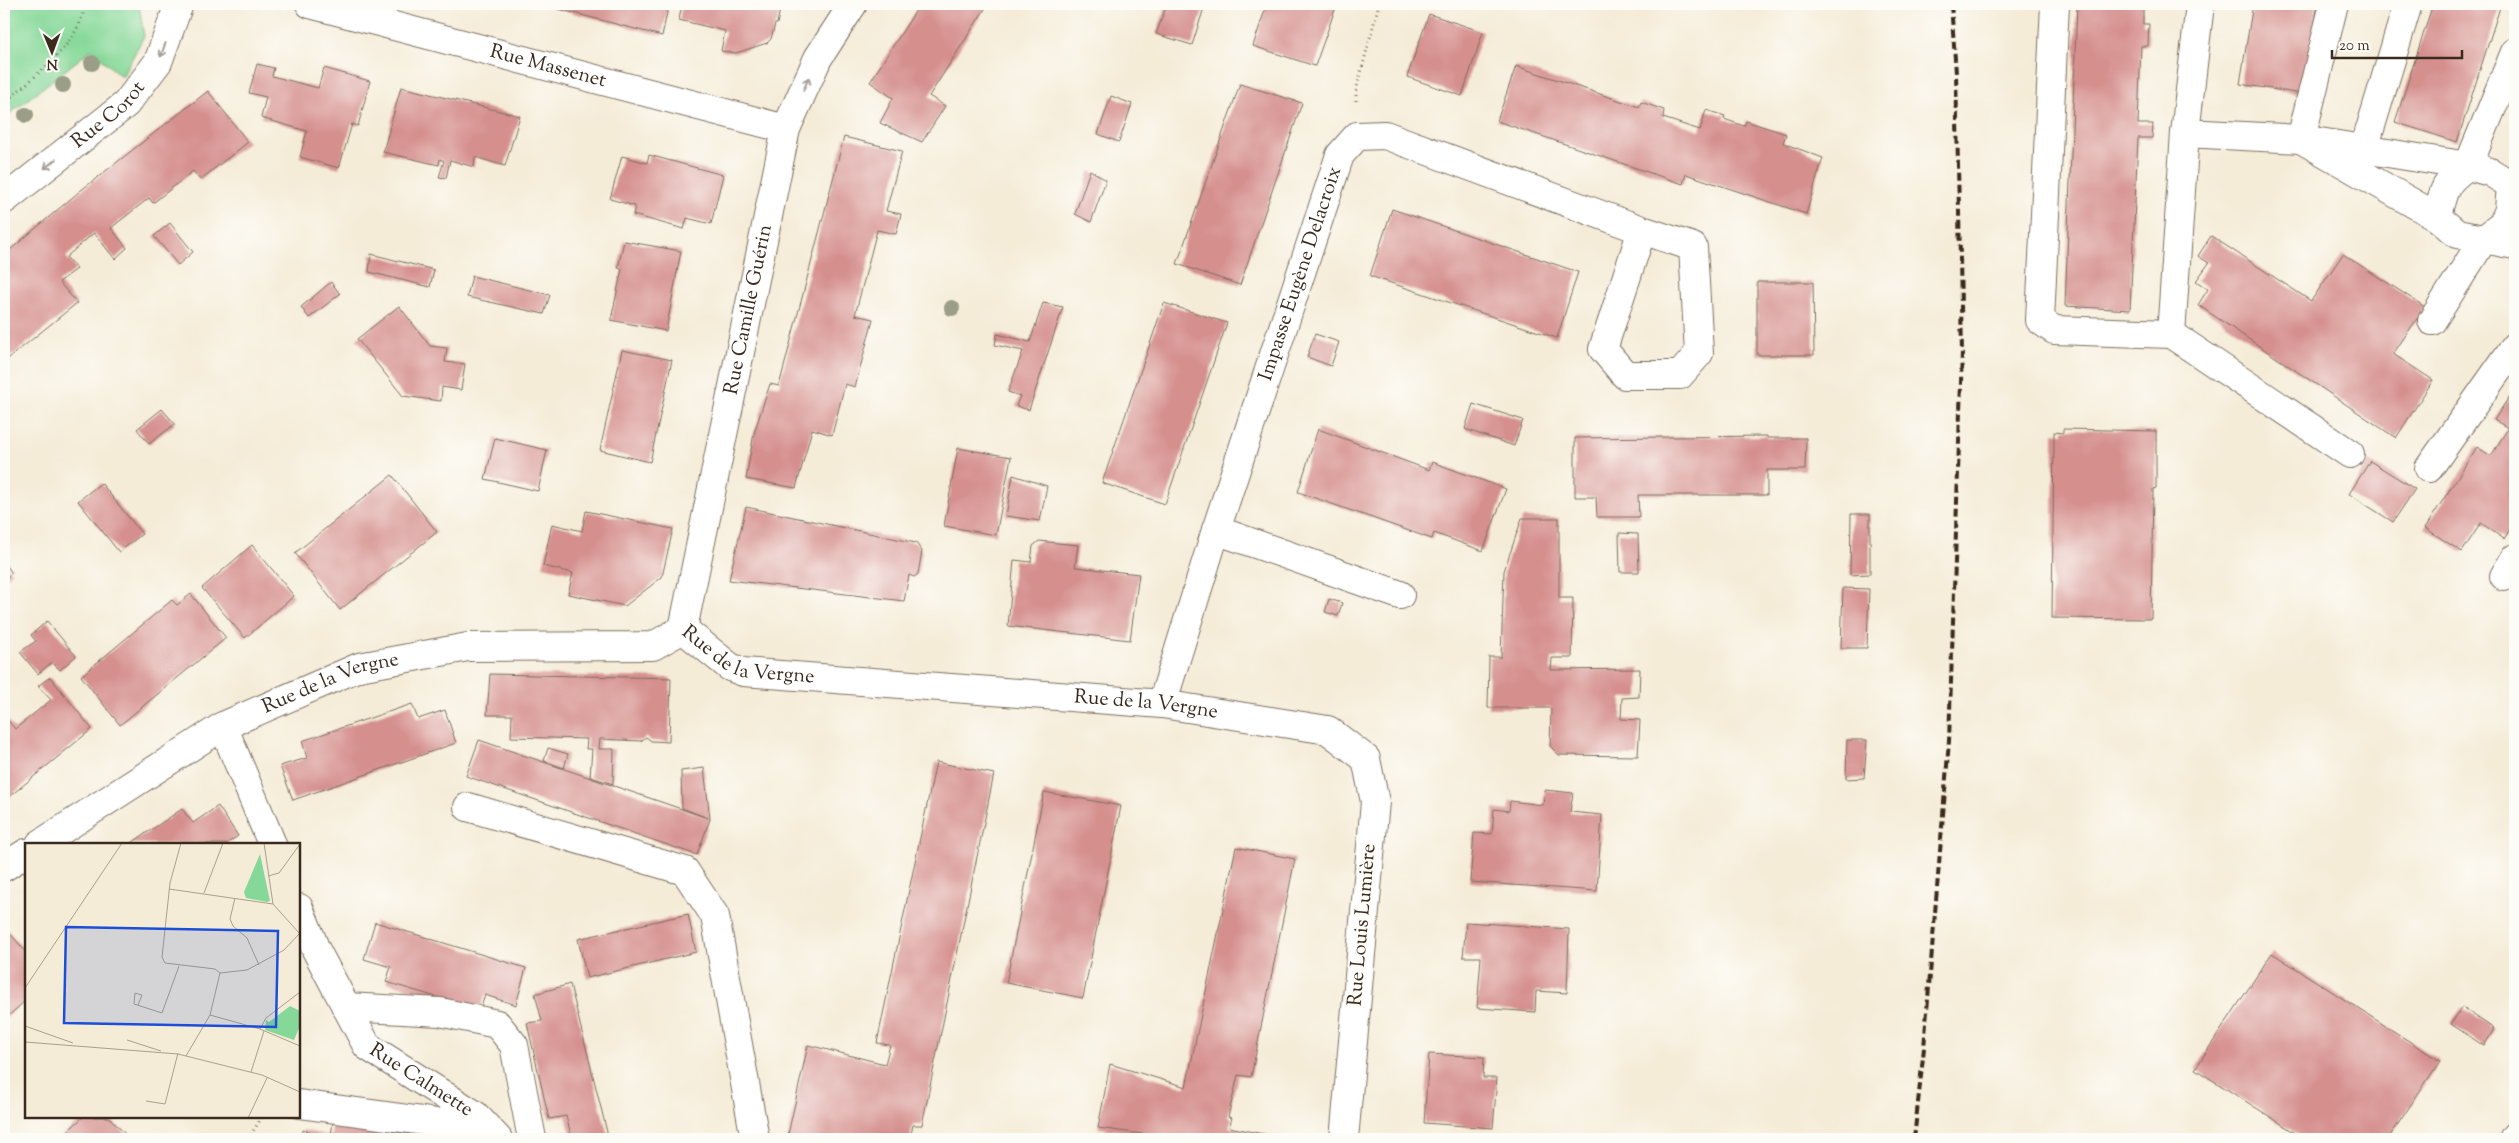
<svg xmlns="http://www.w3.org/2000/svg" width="2519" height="1143" viewBox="0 0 2519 1143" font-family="'Sorts Mill Goudy',serif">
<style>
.green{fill:#86d899;stroke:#60815c}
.building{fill:#d5908e}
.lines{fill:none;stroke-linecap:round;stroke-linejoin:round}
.minor-casing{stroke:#7c6e5f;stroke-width:30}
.path{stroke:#7c6e5f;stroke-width:3;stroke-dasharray:1 4;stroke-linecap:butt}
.minor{stroke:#fff;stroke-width:28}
.rail{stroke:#3b2a1e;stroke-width:4;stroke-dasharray:8 4;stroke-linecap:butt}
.tree{fill:#9b9e86}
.oneway{stroke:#a79f9a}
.labels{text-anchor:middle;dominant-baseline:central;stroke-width:4.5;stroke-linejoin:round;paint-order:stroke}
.street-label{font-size:20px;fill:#3b2a1e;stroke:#fdfcf7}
.inset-road{fill:none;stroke:#ab9e8e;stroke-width:1}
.view{fill:#1d4ed8;fill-opacity:0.15;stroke:#1d4ed8;stroke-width:2.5}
.inset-edge{fill:none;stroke:#3b2a1e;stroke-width:2.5}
</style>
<rect width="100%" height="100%" fill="#fdfcf7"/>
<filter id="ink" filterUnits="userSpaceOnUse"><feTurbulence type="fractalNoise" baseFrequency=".02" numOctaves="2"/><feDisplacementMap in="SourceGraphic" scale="10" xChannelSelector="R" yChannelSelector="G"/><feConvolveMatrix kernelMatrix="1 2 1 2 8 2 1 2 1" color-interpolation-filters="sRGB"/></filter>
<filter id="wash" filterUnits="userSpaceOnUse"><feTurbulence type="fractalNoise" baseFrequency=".0096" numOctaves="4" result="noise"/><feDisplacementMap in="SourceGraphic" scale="20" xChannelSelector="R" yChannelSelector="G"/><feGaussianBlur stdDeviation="1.12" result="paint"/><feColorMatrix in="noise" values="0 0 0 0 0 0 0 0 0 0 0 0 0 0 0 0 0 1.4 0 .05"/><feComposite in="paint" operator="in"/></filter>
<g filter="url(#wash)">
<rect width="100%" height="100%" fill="#f5ecd8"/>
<!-- green -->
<path class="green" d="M4,4H139L144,36L122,77L91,50L4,118Z"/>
<g id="blocks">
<!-- building -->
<path class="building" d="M539,4H669L662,36Z
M682,4H781L777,24H775L771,39L767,43L736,53L721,51L725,31L679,20Z
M920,4H988L929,96L945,106L922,142L880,123L893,98L870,82Z
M1167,4H1193L1204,8L1192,45L1156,34Z
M1267,4H1337L1315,66L1253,46Z
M2077,4H2143V24H2149L2148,46H2141L2138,124H2153L2152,138H2138L2130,310L2065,306Z
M2253,4H2318L2302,94L2240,84Z
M2433,4H2501L2457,142L2395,122Z
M1429,14L1483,32L1462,96L1407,77Z
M257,64L274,68L272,76L318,88L324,68L370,81L358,126L352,124L339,168L300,157L307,131L261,118L266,97L249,93Z
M1516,66L1639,107L1641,102L1664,110L1663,118L1700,130L1706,110L1725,116L1724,119L1744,126L1746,121L1786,134L1783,143L1823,158L1806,214L1686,174L1683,184L1497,121Z
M1240,84L1302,103L1240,285L1177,264Z
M401,87L520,116L505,166L475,157L474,167L450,160L446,178L439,177L444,161L440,159L439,165L383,152Z
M208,91L248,142L200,180L193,171L153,203L149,198L111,228L127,248L115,259L94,233L66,257L77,269L59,282L77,303L4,362V255L80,191Z
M1111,96L1132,104L1119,142L1098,134Z
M844,137L902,151L886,211L901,214L896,234L877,230L855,315L873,319L855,387L845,384L832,435L812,429L796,488L746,479L754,433L770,384L779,386Z
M649,155L723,175L711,224L687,218L684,229L633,215L635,206L610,199L622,156L647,163Z
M1090,170L1106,180L1091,222L1075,214Z
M1392,209L1578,272L1557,338L1370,276Z
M170,223L193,252L178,265L154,236Z
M2211,236L2311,301L2343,254L2425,307L2393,354L2433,380L2396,438L2198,305L2208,289L2196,281L2209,263L2198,256Z
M624,241L681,251L666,331L611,320L622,269L618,268Z
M371,254L434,270L430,287L369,272Z
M472,276L550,295L544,314L467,297Z
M331,282L340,294L309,318L301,307Z
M1757,282H1813L1814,355H1757Z
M1043,303L1063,307L1029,410L1016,406L1020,396L1008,392L1023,351L995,345L997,334L1030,342Z
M1164,303L1227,323L1165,504L1102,483Z
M399,306L430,346L447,348L445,362L465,364L461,390L442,387L441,401L403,396L357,339Z
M1315,334L1339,342L1331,366L1307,357Z
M622,350L672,360L650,462L600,450Z
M2515,388V521L2504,539L2481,523L2462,552L2425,528L2477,447L2491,456L2508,428L2494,420Z
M1473,404L1523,420L1514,446L1465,429Z
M162,409L175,424L149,444L137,429Z
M1318,429L1429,470L1432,462L1506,489L1483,551L1434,533L1432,539L1298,492Z
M2063,429L2156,431V488L2153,489L2151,619L2052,618L2054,432L2063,433Z
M1767,436V438H1806L1805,470H1767V495H1638L1639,517H1597L1596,497H1575V438Z
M495,438L547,450L538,491L485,479Z
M958,448L1011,457L996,535L944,526Z
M2370,461L2415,489L2393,522L2349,494Z
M392,475L437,532L340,610L295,553Z
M1013,475L1047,486L1040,521L1006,516Z
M101,483L142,534L119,552L78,501Z
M746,507L916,543L922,551L918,574L914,577L909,575L904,601L729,580Z
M586,511L673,529L662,577L625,606L568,594L573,573L543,566L552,524L582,531Z
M1851,514H1870V574L1850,575Z
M1522,518H1559V598H1573L1572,658H1552L1551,670L1640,669L1639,697L1622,698L1621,719L1640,720L1638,756L1559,755L1550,746L1551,708H1488L1489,657H1501L1504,571Z
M1619,533L1638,534L1639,572H1620Z
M1039,541L1078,545L1075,567L1139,574L1130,640L1008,626L1014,560L1031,562L1033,546Z
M252,545L294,596L245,638L202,588Z
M4,562L12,573L4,580Z
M1843,588L1869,589L1867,648H1841Z
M191,594L226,638L120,725L81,676L172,600L177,605Z
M1329,599L1342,603L1338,616L1325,612Z
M47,621L76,656L60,670L52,662L38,674L20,652L36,641L31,635Z
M490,674L671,678L669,742L651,741L646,737L641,741L600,739L599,749H614L613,784L590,777L592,749H586L587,739L511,737L512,715H487Z
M50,677L92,729L4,801V716L15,729L51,700L38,686Z
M412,704L418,719L445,710L456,743L293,800L280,766L307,758L302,741Z
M479,740L708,818L682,808L681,771L704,768L710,819L697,855L466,776Z
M1847,740H1867L1864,778L1846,779Z
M548,748L568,754L564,768L544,761Z
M936,762L994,774L922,1125H913L910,1139H787L808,1045L885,1064L890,1045L877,1043Z
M1545,790L1573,793L1570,812L1602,815L1597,891L1470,882L1474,833L1492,834L1494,809L1509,811L1510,801L1543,805Z
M1044,792L1121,806L1083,998L1006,983Z
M218,806L238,836L226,844H130L182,809L193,823Z
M1236,847L1295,859L1251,1077L1238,1075L1228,1117L1232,1118L1229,1127L1278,1137V1139H1178L1098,1128L1110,1064L1186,1087Z
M688,914L696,952L587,978L578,939Z
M375,922L526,968L516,1005L485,995L480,1010L386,982L391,967L364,959Z
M1466,922L1569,929L1567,993L1536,991L1535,1012L1477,1008L1481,957H1463Z
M9,932L26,952V1000L4,1020V937Z
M2272,953L2440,1061L2388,1139H2305L2195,1069Z
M570,984L608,1136L595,1139H572L566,1116L549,1119L527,1023L542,1021L535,994Z
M2462,1007L2494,1029L2484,1046L2451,1024Z
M1429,1054L1484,1057L1483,1078H1497L1493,1128L1424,1123Z
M83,1117H109L130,1139H59Z
M333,1121L426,1138V1139H301L303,1130L331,1136Z"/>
</g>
</g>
<g filter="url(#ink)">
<use href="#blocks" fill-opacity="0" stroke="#7c6e5f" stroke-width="1"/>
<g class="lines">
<!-- minor casing -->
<g class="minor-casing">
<g id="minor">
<path id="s1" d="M310,4L786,129"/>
<path d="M2055,4L2040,320L2054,330L2171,334L2350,454"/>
<path d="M2200,4L2185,133L2301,139L2468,166L2515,52"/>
<path d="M2334,4L2301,139L2437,217L2457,234L2515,245"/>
<path d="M2364,149L2408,4"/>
<path id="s2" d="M4,200L126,104L158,62L179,4"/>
<path d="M2432,321L2483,240L2502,225L2509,210L2511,185L2490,172L2468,166C2445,181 2443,190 2437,217"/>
<path d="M2171,334L2185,133"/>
<path d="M2429,468L2515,346"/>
<path d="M1216,530L1400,595"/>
<path d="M2504,576L2515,558"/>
<path id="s3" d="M683,629L786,129L818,58L853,4"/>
<path id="s4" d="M1162,704L1216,530L1340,155L1357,136L1385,135L1642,230L1693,247L1699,353L1680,375H1625L1603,349L1642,230"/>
<path d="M223,726L272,844"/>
<path d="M468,807L685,871L715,916L755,1139"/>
<path id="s5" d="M40,844L223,726L359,667L468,647L653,646L683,629L730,667L743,672L1162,704L1328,730L1366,759L1375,802L1344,1139"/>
<path d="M4,867L26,853"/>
<path id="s6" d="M299,908L316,950L367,1046L475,1115L498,1139"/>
<path d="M346,1007L440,1012L497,1024L514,1045L532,1139"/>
<path d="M299,1104L489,1130"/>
<path d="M2513,1139L2515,1136"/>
</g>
</g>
<!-- path -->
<path class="path" d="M1356,101V91L1379,4
M4,103C30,80 84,41 84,4
M248,1139L262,1117"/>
<!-- minor -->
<use href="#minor" class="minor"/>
<!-- rail -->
<path class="rail" d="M1914,1139L1924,1048L1949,741L1962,352L1956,73L1951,4"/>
</g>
<!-- trees -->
<g class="tree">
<circle cx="92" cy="63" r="8"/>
<circle cx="63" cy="85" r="8"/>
<circle cx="26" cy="115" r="8"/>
<circle cx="952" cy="308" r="8"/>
</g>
<!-- one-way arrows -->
<defs><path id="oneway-shaft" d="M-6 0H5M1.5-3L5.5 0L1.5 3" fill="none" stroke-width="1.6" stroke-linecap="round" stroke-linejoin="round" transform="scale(1.25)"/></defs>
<g class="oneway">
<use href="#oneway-shaft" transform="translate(163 50) rotate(110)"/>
<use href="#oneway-shaft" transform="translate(806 84) rotate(-66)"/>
<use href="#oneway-shaft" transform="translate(50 164) rotate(142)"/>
</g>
</g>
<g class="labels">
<!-- street labels -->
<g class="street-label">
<text stroke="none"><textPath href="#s1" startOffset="246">Rue Massenet</textPath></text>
<text stroke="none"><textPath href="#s2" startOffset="135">Rue Corot</textPath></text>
<text stroke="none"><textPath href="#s4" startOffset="452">Impasse Eugène Delacroix</textPath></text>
<text stroke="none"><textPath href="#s3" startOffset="326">Rue Camille Guérin</textPath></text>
<text stroke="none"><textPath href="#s5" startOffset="770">Rue de la Vergne</textPath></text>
<text stroke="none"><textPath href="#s5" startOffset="334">Rue de la Vergne</textPath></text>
<text stroke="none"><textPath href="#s5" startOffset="1175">Rue de la Vergne</textPath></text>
<text transform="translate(1363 925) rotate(-85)">Rue Louis Lumière</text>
<text stroke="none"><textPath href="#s6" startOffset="218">Rue Calmette</textPath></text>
</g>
</g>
<!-- overview -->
<g transform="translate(25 843)">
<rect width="275" height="275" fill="#f5ecd8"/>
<path d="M235,11L245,58L242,59L221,55L219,49ZM265,163L275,168V183L269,197L240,187L241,177L244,179Z" fill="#86d899"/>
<path class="inset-road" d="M156,0L145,40L137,114L140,120L190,126L195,130L222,127L259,107L275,90M239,0L248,61L275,91M243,33L254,30L275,1M144,46L248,61M179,50L198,0M210,55L205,76L208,83L222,95L234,122M0,145L97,0M113,162L117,152L110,150L109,161L137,170L154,123M185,172L235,186L275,203M0,183L48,200M235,186L241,175L275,149M102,197L136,208M0,199L153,211L237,232L275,249M161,213L185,172L195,130M226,229L239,188M121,258L140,261L153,210M223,275L242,235"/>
<path class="view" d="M41,84L253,88L251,184L39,180Z"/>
<rect width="275" height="275" class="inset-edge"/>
</g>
<!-- margin -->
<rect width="2519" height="1143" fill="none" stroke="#fdfcf7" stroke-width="20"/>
<!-- north arrow -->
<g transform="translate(52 52) rotate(179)" stroke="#fdfcf7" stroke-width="4" paint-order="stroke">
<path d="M0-4L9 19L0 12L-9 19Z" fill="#3b2a1e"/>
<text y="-8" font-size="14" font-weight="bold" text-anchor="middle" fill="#3b2a1e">N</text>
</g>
<!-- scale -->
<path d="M2332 50v8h130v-8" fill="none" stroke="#3b2a1e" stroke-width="2.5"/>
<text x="2339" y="50" font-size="15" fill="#3b2a1e" stroke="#fdfcf7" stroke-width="4" paint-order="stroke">20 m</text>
</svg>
